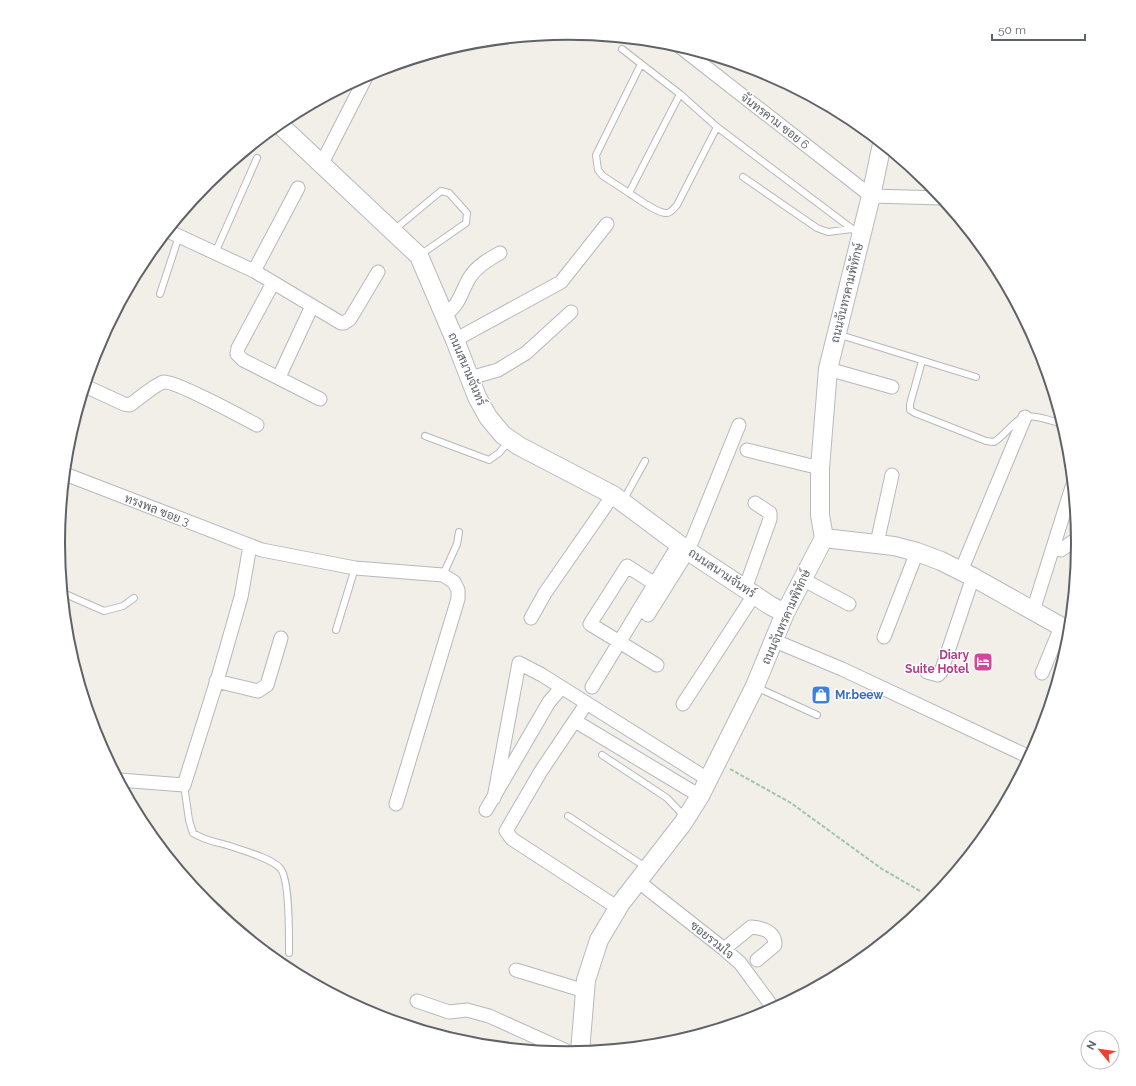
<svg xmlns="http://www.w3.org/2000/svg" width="1136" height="1086" viewBox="0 0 1136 1086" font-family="Raleway,Sarabun,sans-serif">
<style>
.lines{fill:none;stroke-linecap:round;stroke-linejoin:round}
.lane-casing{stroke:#b5b8bc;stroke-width:8}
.street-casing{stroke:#b5b8bc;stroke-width:15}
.secondary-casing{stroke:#b6babf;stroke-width:20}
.path{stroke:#9cc7a9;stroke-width:2;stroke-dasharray:4 2;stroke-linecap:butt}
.lane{stroke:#fff;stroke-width:6}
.street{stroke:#fff;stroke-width:13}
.secondary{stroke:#fff;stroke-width:18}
.labels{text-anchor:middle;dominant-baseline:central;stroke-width:3;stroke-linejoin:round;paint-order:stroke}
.street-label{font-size:12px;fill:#5f6368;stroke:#fff}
.hotel-label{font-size:12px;font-weight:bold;fill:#b23c85;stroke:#fff;text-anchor:end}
.shop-label{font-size:12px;font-weight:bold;fill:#366cbe;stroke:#fff;text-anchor:start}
.rim{fill:none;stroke:#5f6368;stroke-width:2}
</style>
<rect width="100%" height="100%" fill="#f1efe8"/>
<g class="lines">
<!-- lane casing -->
<g class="lane-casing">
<path id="lane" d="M622,49L680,94L717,127L859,234
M641,64L596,155L598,170L603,176L629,193L680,94
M743,177L817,228L828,232L852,229
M629,193C637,198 658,214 667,213C671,213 674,208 677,205L717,127
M394,230L441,191L449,193L467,213L466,223L420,255
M215,253L257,158
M160,294L179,236
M837,334L976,377
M922,361L910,404V410L915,413L986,441L994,442C1002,437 1008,429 1015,423C1028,410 1048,420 1062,424
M425,436L489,460L499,453L509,441
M623,501L645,461
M443,575L457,544L459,532
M63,593L104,611L123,606L134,598
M336,630L355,568
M756,687L817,715
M602,755L667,798L685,817
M184,785L189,820L193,833C205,841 217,842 230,846C244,851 271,858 280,868C290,878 289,937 289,953
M568,816L647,868"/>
</g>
<!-- street casing -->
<g class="street-casing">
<path id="street" d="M679,46L871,196L942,198
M321,165L367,75
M168,231L254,271L341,323H344L350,319L378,272
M254,271L298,188
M273,283L238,348L237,354L243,360L320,399
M444,315C460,306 461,291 470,277C477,266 489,259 500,253
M455,340L561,282L607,224
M828,369L892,387
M279,377L312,306
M470,378L498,370L526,353L571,312
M85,386L124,404L130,405C137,400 157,383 164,382C176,381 242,417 257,425
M747,450L820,468
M65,474L262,550L355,568L443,575L454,582L458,590V599L396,804
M877,543L892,475
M1053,548L1061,550L1072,542H1078
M961,571L1025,417
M802,579L849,604
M655,584L627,566L590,624L657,665
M745,589L770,519V513L755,503
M1033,611L1072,487
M648,615L688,551L739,425
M531,618L545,593L613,495
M884,637L917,552
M775,641L842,669L1023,754
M927,672L938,675L941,672L973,577
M1042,673L1061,627
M216,681L258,691L267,685L281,638
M592,687L679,544
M586,704L541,771L506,831L512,839L618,908
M683,704L754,595
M575,721L700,796
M119,780L184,785L219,674L241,597L250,546
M494,798L519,663L542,675L709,780
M486,810L549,702L561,688
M639,882L724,949L740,963L774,1009
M724,949L751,927C763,928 775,931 775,945L757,960
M516,970L585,991
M417,1001L449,1012L467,1010L489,1016L571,1053"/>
</g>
<!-- secondary casing -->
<g class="secondary-casing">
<path id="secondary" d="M279,124L419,256L455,340L477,397L488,417L503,435L519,446L613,495L688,551L771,606L785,613
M824,538L894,546L917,552L941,561L973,577L1069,631
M580,1052L586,980L599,940L621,903L683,823L700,796L755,686L785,613L824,538L820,515V468L828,369L871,196L882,144"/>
</g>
<!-- path -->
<path class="path" d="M730,769L791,803L882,869L920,891"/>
<!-- lane -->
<use href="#lane" class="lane"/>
<!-- street -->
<use href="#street" class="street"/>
<!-- secondary -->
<use href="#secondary" class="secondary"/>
</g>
<!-- icons -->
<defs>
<g id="hotel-square" transform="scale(1)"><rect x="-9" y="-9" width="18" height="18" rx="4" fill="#d1479c" stroke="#fff"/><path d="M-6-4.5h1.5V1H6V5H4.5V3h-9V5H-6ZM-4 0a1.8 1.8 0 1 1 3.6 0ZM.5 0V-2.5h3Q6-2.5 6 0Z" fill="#fff"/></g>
<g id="shop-square" transform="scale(1)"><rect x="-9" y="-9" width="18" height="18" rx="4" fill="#3f7fe0" stroke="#fff"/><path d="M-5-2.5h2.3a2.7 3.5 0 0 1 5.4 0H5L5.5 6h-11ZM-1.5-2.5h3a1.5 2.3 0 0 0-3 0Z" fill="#fff"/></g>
</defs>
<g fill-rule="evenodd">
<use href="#hotel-square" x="983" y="662"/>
<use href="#shop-square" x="821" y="695"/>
</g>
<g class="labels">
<!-- street labels -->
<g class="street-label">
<text transform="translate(775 121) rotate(38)">จันทรคาม ซอย 6</text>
<text transform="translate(847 293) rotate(-76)">ถนนจันทรคามพิทักษ์</text>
<text transform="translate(467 369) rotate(67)">ถนนสนามจันทร์</text>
<text transform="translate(157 510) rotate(21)">ทรงพล ซอย 3</text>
<text transform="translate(722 573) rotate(34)">ถนนสนามจันทร์</text>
<text transform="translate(786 617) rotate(-66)">ถนนจันทรคามพิทักษ์</text>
<text transform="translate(712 940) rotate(39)">ซอยรวมใจ</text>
</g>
<!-- hotel labels -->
<g class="hotel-label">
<text x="969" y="655">Diary<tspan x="969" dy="14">Suite Hotel</tspan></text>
</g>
<!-- shop labels -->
<g class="shop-label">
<text x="835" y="695">Mr.beew</text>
</g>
</g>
<!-- crop -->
<path d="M0 0H1136V1086H0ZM65 543a503 503 0 1 1 1006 0a503 503 0 1 1-1006 0Z" fill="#fff" fill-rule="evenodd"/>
<path class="rim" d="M65 543a503 503 0 1 1 1006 0a503 503 0 1 1-1006 0Z"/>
<!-- north arrow -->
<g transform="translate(1100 1050) rotate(299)"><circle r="19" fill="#ffffff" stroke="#bfc1c3"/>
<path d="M0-3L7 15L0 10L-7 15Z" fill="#ea4335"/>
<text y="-6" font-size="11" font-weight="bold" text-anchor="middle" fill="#5f6368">N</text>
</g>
<!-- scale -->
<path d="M992 34v6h93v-6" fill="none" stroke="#5f6368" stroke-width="2"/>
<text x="998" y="34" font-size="12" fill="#5f6368" stroke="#ffffff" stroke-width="3" paint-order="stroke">50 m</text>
</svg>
